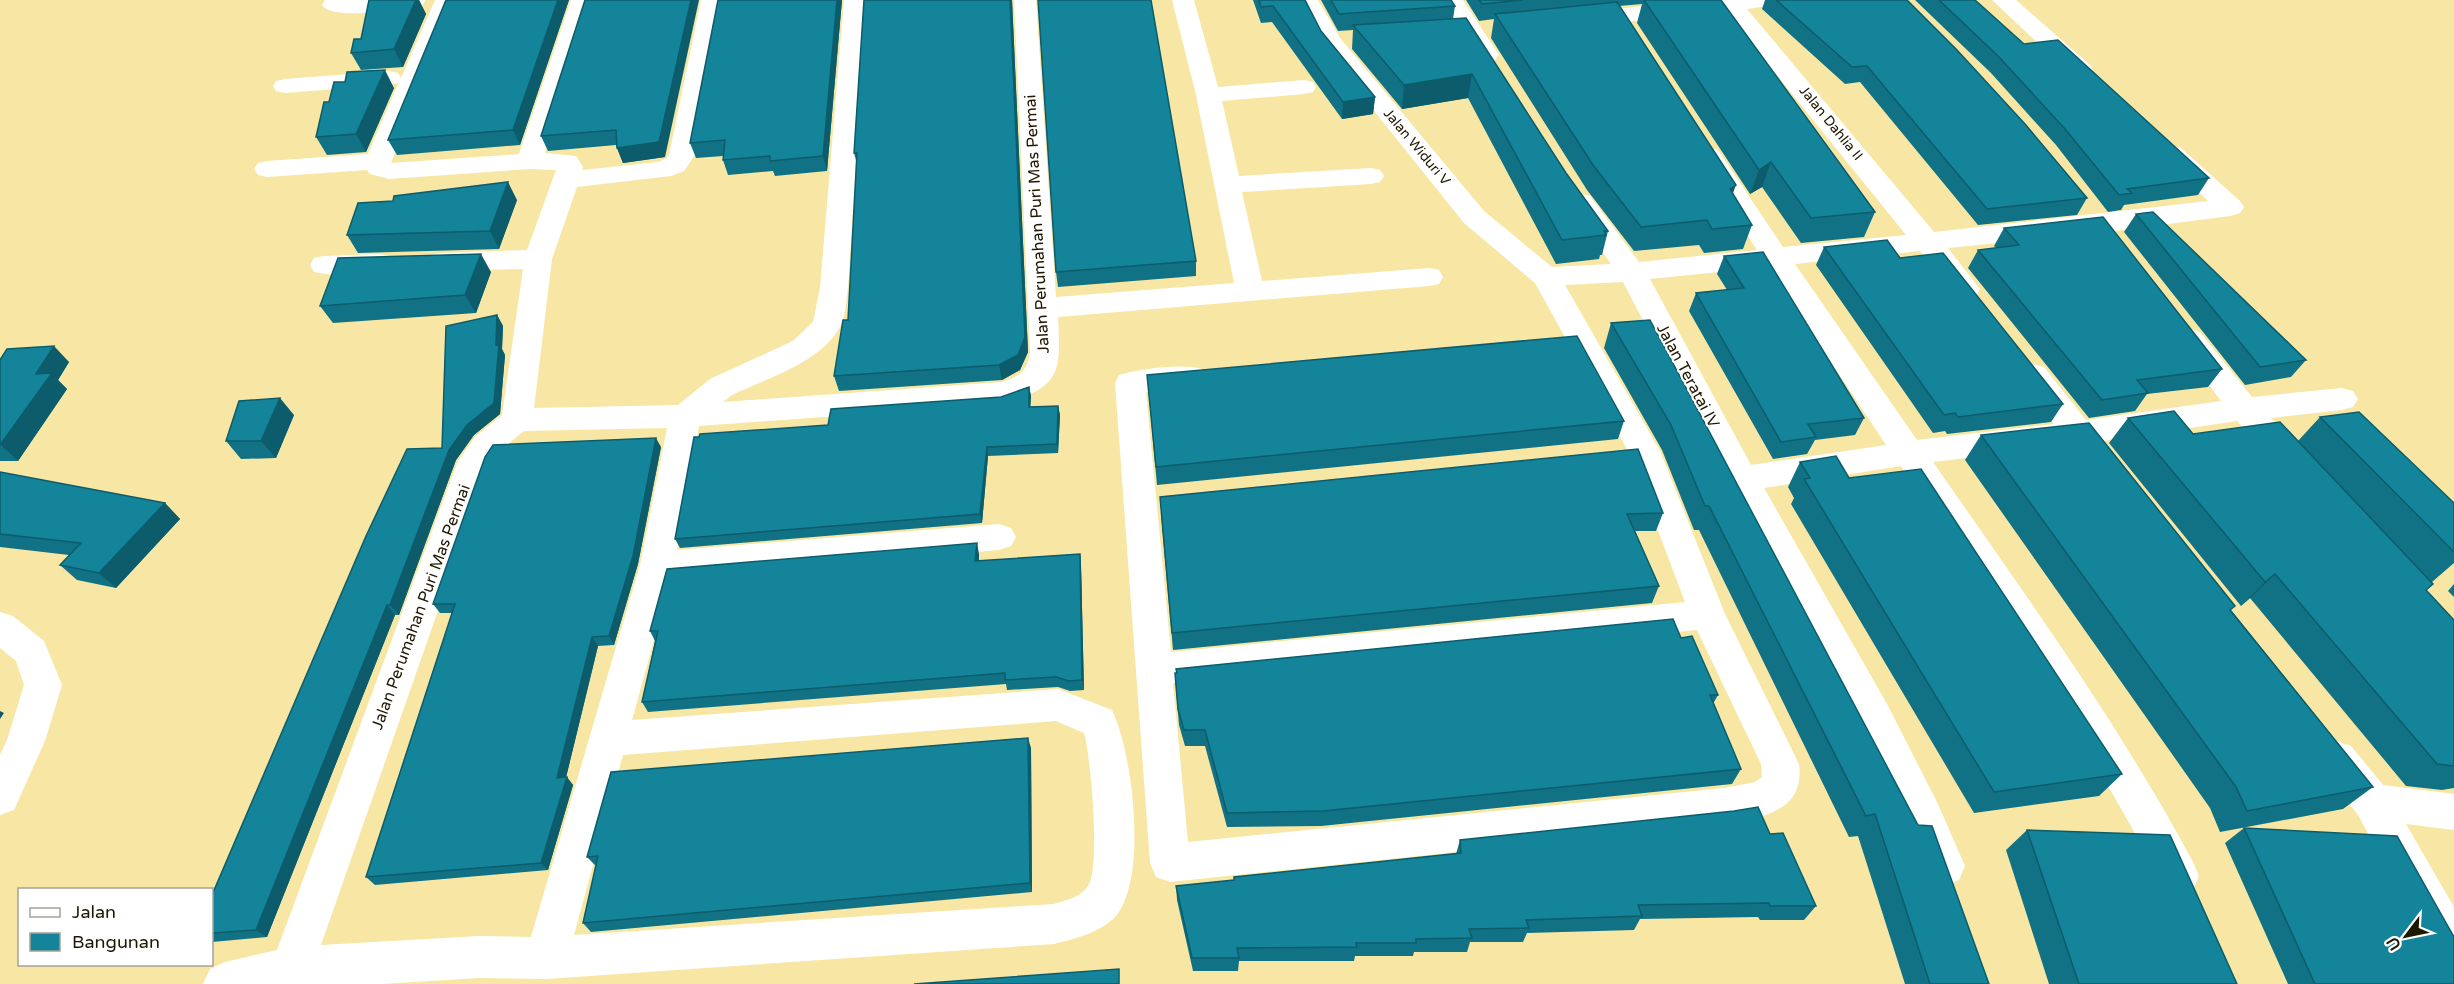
<svg xmlns="http://www.w3.org/2000/svg" width="2454" height="984" viewBox="0 0 2454 984" font-family="'Varela Round',sans-serif">
<style>
.lines{fill:none;stroke-linecap:round;stroke-linejoin:round}
.minor{fill:#fff;fill-rule:evenodd}
.wall{fill:#107284}
.shaded-wall{fill:#0d5c6b}
.building{fill:#138499;stroke:#0d5c6b;stroke-width:1.5}
.labels{text-anchor:middle;dominant-baseline:central;stroke-width:4.5;stroke-linejoin:round;paint-order:stroke}
.far-street-label{font-size:14px;fill:#1e1800;stroke:#fff}
.street-label{font-size:16px;fill:#1e1800;stroke:#fff}
</style>
<rect width="100%" height="100%" fill="#f8e7a4"/>
<g class="lines">
<!-- minor -->
<path class="minor" d="M325,0H425V1L422,6L414,8C395,9 333,21 322,5Z
M435,0H457L391,163L519,154L571,0H593L545,153L576,156L583,167L582,170L658,162L666,159L669,155L701,0H723L695,155L684,171L671,176L577,187L552,259L534,408L678,405L710,379L793,341L813,322L820,288L844,0H866L848,288C846,300 846,314 841,325C823,362 767,378 732,395L723,402L1002,382C1021,375 1027,372 1030,352L1014,0H1036L1056,297L1234,283L1196,95L1172,0H1194L1218,87L1304,80L1313,82L1316,87L1313,92L1304,94L1222,101L1239,176L1371,168L1380,170L1384,176L1380,182L1371,184L1242,192L1262,281L1429,268L1439,270L1443,277L1439,284L1429,286L1058,317C1061,373 1061,387 1003,404L699,426L677,550L999,524L1011,528L1016,537L1011,546L999,550L671,578L632,720L1058,689L1112,710C1133,754 1148,877 1116,916C1102,932 1074,939 1054,944L546,979L479,978L381,984H203L210,969L225,962L277,950L458,461L475,437L502,415L523,269L441,271L431,269L427,262L431,255L441,253L527,250L556,170L530,169L389,179L370,174L367,170L267,177L258,175L254,169L258,163L267,161L368,154L400,79L398,83L389,85L285,93L276,91L273,86L276,81L285,79L389,71L398,73L401,78ZM667,428L640,565L531,937L479,936L321,945L489,465L497,453L524,431ZM1056,721L1084,733C1091,756 1100,865 1089,884C1082,897 1067,900 1054,904L574,935L623,755Z
M1296,0H1318L1340,38L1484,211L1552,267L1611,264L1567,202L1570,196L1580,194L1590,196L1639,262L1757,250L1696,156L1700,150L1709,148L1718,150L1783,247L1906,235L1725,11L1579,27L1571,25L1567,20L1571,15L1579,13L1701,0H1776L1773,5L1747,9L1934,232L2208,201L2159,154L2163,148L2172,146L2181,148L2240,201L2244,207L2240,213L2230,216L2099,233L1948,248L1980,289L1976,296L1966,299L1956,296L1920,251L1795,264L1917,440L2054,424L2018,375L2022,367L2033,364L2044,367L2086,420L2221,401L2174,339L2178,332L2189,329L2200,332L2252,397L2342,388L2353,391L2358,399L2353,407L2342,410L2271,418L2300,448L2305,457L2300,466L2289,469L2278,466L2237,421L2103,441L2115,459L2110,468C2087,475 2083,462 2071,446L1933,462C2024,593 2118,722 2193,862L2199,876L2193,890L2179,895L2165,890C2089,741 1993,604 1901,466L1764,488L1887,704L1937,802L1965,866L1959,880L1945,885L1931,880L1906,822L1861,728L1773,569L1623,282L1565,285L1660,451L1725,614L1799,764C1805,813 1761,817 1724,824L1170,882L1156,877L1150,863L1115,383L1119,375C1140,369 1181,363 1202,369L1206,377L1202,385L1146,392L1171,652L1685,602L1628,451L1535,283L1464,223L1322,46ZM1768,267L1886,445L1751,465L1650,279ZM1697,630L1761,764L1762,777L1755,782L1724,788L1188,842L1173,683Z
M1441,0H1463L1499,55L1495,60L1487,62L1479,60Z
M1992,0H2016L2090,65L2093,70L2090,75L2081,77L2072,75Z
M380,254L390,256L394,263L390,270C368,275 336,277 314,272L310,265L314,258L324,256Z
M0,612L13,616L44,641L62,685L45,741L14,810L0,815V755L7,740L24,685L16,661L0,648Z
M2337,741L2351,746L2383,785L2454,794V830L2406,824L2454,907V969L2439,963L2358,815L2323,770L2318,758L2323,746Z"/>
</g>
<!-- wall -->
<path class="wall" d="M369,0H419L426,14L403,67L361,70L351,53L361,39Z
M446,0H569L520,145L397,155L388,140Z
M585,0L665,157L623,163L617,148L616,145L548,151L541,136Z
M842,0L827,171L775,176L773,171L728,175L723,160V156L696,158L690,143Z
M864,0H1012L1028,352L1020,370L1002,380L839,391L834,376L848,320L857,164L854,153Z
M1253,0H1305L1321,31L1375,97L1373,114L1342,119L1272,22L1261,23Z
M1321,0H1451L1455,6L1453,19L1608,231L1602,255H1600L1599,259L1556,264L1468,98L1402,109L1352,49L1353,30L1338,31Z
M1466,0H1721L1875,212L1864,237L1801,243L1762,187L1750,194L1637,23L1642,4L1619,6L1752,225L1743,249L1704,253L1699,245L1634,251L1587,190L1491,38L1494,19L1479,21Z
M1765,0H1907L2087,198L2077,215L1978,225L1860,82L1845,84L1762,9Z
M1915,0H1975L2024,44L2209,178L2198,195L2124,205L2121,210L2108,212L2056,145L1991,73Z
M345,82L394,88L366,152L327,155L316,137L329,102Z
M517,200L499,249L358,253L347,235L393,201Z
M2136,214L2306,360L2291,377L2245,385L2124,232Z
M2004,228L2222,369L2208,387L2147,394L2135,411L2089,418L1968,268L1978,250L1996,248L1994,246Z
M1824,247L1900,258L2063,404L2051,422L1947,434L1945,431L1933,433L1816,265Z
M1724,256L1864,418L1855,435L1815,440L1807,454L1773,459L1689,311L1696,293L1727,290L1717,274Z
M1196,261V276L1058,287L1056,272Z
M491,272L476,313L333,323L320,306Z
M497,315L503,326L502,349L505,355L500,414L474,435L456,460L399,615H395L267,937L212,942V895L442,448Z
M1650,320L1989,984H1905L1858,836L1849,837L1699,530H1694L1662,450L1604,348L1611,323Z
M0,360L69,362L58,380L67,389L18,461H0Z
M1147,375L1624,421L1618,439L1157,485Z
M1029,387L1031,396L1030,407L1058,406L1060,415L1058,453L988,456L982,523L680,548L675,539L699,437L828,425L1001,397Z
M294,415L276,458L241,459L226,441Z
M2320,417L2454,503V563L2432,582L2426,590L2454,620V788L2442,790L2406,786L2250,598L2241,606L2109,443L2128,418L2193,434L2298,441Z
M1981,435L2231,610L2373,787L2343,809L2220,832L2210,808L1965,460Z
M661,447L638,564L614,645L598,646L566,777L573,785L548,870L375,885L366,877L452,613H440L433,604Z
M1800,462L1849,478L2122,774L2099,796L1974,813L1791,504L1794,498L1788,487Z
M0,472L165,503L180,519L116,588L77,580L60,565L69,555L0,547Z
M1663,513L1656,531H1635L1659,586L1652,603L1173,650L1161,514Z
M979,554V561L1080,554L1081,565L1084,690L1070,691L1058,687L1007,690L1006,684L648,712L642,702L655,641L650,631Z
M2454,584V597L2448,591Z
M1681,638L1718,695L1713,704L1741,769L1732,784L1321,826L1227,827L1205,746H1185L1179,725L1176,689L1175,673H1176V669Z
M1031,748L1032,892L591,932L583,923L596,866L587,857Z
M2244,828L2454,984H2288L2225,843Z
M2027,830L2237,984H2049L2006,850Z
M1770,834L1816,906L1804,920H1760L1758,917L1640,919L1634,930L1527,933L1523,942H1470L1467,952H1414L1413,956H1355L1354,961H1239L1238,971H1193L1177,900L1176,886L1234,880V877L1456,854L1460,840Z"/>
<!-- shaded-wall -->
<path class="shaded-wall" d="M416,0H419L426,14L403,67L394,49Z
M558,0H569L520,145L513,130Z
M691,0H699L665,157L623,163L617,148Z
M837,0H842L827,171L823,156Z
M1010,0H1012L1028,352L1020,370L1002,380L999,365Z
M385,70L394,88L366,152L356,134Z
M1472,74L1468,98L1402,109L1404,85Z
M1375,97L1373,114L1342,119L1343,102Z
M1771,162L1762,187L1750,194L1759,170Z
M508,182L517,200L499,249L490,231Z
M1736,185L1727,209L1730,189Z
M481,254L491,272L476,313L465,295Z
M497,315L503,326L502,349L505,355L500,414L474,435L456,460L399,615L390,605L449,450L496,345Z
M54,346L69,362L58,380L67,389L18,461L1,445L36,374Z
M1029,387L1031,396L1030,416L1029,407Z
M280,398L294,415L276,458L261,441Z
M1058,406L1060,415L1058,453L1057,444Z
M656,438L661,447L638,564L614,645L609,636Z
M987,447L988,456L982,523L980,514Z
M165,503L180,519L116,588L99,573Z
M977,543L979,554L978,572L975,561Z
M1080,554L1081,565L1084,690L1082,680Z
M2275,574L2250,598L2241,606L2265,582Z
M387,605L395,615L267,937L256,930Z
M592,637L598,646L564,786L557,778Z
M0,711L4,713L0,719Z
M1028,738L1031,748L1032,892L1030,883Z
M567,777L573,785L548,870L541,863Z"/>
<!-- building -->
<path class="building" d="M369,0H416L394,49L351,53L354,39H361Z
M446,0H558L513,130L388,140Z
M585,0H691L659,142L617,148L616,130L541,136Z
M718,0H837L823,156L770,161V156L723,160L725,140L690,143Z
M864,0H1010L1025,337L1018,355L999,365L834,376L843,320H848L857,153H854Z
M1038,0H1151L1196,261L1056,272Z
M1259,0H1305L1321,31L1375,97L1343,102L1273,6L1261,7Z
M1331,0H1451L1455,6L1339,14Z
M1479,0H1522L1482,4Z
M1644,0H1721L1875,212L1811,218L1771,162L1759,170Z
M1776,0H1907L1957,50L2025,124L2087,198L1987,209L1867,66L1852,67Z
M1939,0H1975L2024,44L2058,40L2209,178L2127,189L2132,193L2119,195L2065,129L1999,57Z
M1617,2L1736,185L1730,189L1752,225L1712,229L1707,220L1641,227L1593,165L1495,14Z
M1466,18L1566,173L1608,231H1604L1606,235L1562,240L1472,74L1404,85L1353,25Z
M385,70L356,134L316,137L324,102H329L334,82H345L347,72Z
M508,182L490,231L347,235L358,203L393,201L394,196Z
M2153,212L2306,360L2260,367L2136,214Z
M2103,217L2222,369L2137,380L2148,393L2102,400L1978,250L2019,245L2004,228Z
M1887,240L1900,258L1943,253L2063,404L1958,417L1955,413L1944,415L1824,247Z
M1763,252L1864,418L1808,424L1816,437L1781,442L1696,293L1744,288L1724,256Z
M481,254L465,295L320,306L338,258Z
M497,315L496,345L499,344L494,403L467,425L449,450L390,605H387L256,930L212,933V895L366,536L407,449L442,448L446,326Z
M1650,320L1918,825L1932,826L1989,984H1930L1875,814L1866,816L1709,506H1705L1671,425L1611,323Z
M1577,336L1624,421L1156,467L1147,375Z
M54,346L36,374L52,373L0,445V360L7,349Z
M1029,387V407L1058,406L1057,444L987,447L980,514L675,539L694,437H699L700,434L828,425L831,409L1001,397Z
M280,398L261,441H226L239,401Z
M2174,411L2193,434L2280,422L2433,584L2426,590L2454,620V766L2437,764L2275,574L2265,582L2128,418Z
M2359,412L2454,503V552L2320,417Z
M2089,423L2235,606L2230,610L2373,787L2247,811L2236,787L1981,435Z
M656,438L633,556L609,636L592,637L557,778L567,777L541,863L366,877L455,604H433L485,457L493,445Z
M1638,449L1663,513L1627,514L1659,586L1172,633L1160,497Z
M1836,456L1849,478L1921,469L2122,774L1994,792L1804,479L1810,478L1800,462Z
M0,472L165,503L99,573L60,565L81,543L0,534Z
M977,543L975,561L1080,554L1082,680L1069,681L1056,677L1005,680V673L642,702L658,631H650L667,569Z
M1673,619L1681,638L1692,636L1718,695H1710L1741,769L1323,811L1227,813L1205,730H1184L1178,709L1175,673H1177L1176,669Z
M1028,738L1030,883L583,923L598,856L587,857L611,772Z
M1758,807L1770,834L1783,833L1816,906H1770L1769,903L1638,905L1642,916L1526,920L1529,928L1469,929L1472,938L1416,939V943H1356L1357,947L1237,948L1239,958H1192L1176,886L1234,880V877L1461,853L1460,840L1734,811Z
M2244,828L2397,836L2454,937V984H2315Z
M2027,830L2170,835L2237,984H2079Z
M1119,969V984H914Z"/>
<g class="labels">
<!-- far-street labels -->
<g class="far-street-label">
<text transform="translate(1831 123) rotate(51)">Jalan Dahlia II</text>
<text transform="translate(1417 147) rotate(50)">Jalan Widuri V</text>
</g>
<!-- street labels -->
<g class="street-label">
<text transform="translate(1037 224) rotate(-93)">Jalan Perumahan Puri Mas Permai</text>
<text transform="translate(1688 376) rotate(62)">Jalan Teratai IV</text>
<text transform="translate(421 607) rotate(-70)">Jalan Perumahan Puri Mas Permai</text>
</g>
</g>
<!-- legend -->
<rect x="18" y="888" width="195" height="78" fill="#ffffff" stroke="#a5a399" stroke-width="1.5"/>
<rect x="30" y="908" width="30" height="9" fill="#ffffff" stroke="#a5a399" stroke-width="1.5"/>
<text x="72" y="918" font-size="18" fill="#1e1800">Jalan</text>
<rect x="30" y="933" width="30" height="18" fill="#138499" stroke="#a5a399" stroke-width="1.5"/>
<text x="72" y="948" font-size="18" fill="#1e1800">Bangunan</text>
<!-- north arrow -->
<g transform="translate(2406 936) rotate(238)" stroke="#ffffff" stroke-width="4.5" paint-order="stroke">
<path d="M0-4.5L10 22L0 15L-10 22Z" fill="#1e1800"/>
<text y="-9" font-size="16" font-weight="bold" text-anchor="middle" fill="#1e1800">U</text>
</g>
</svg>
